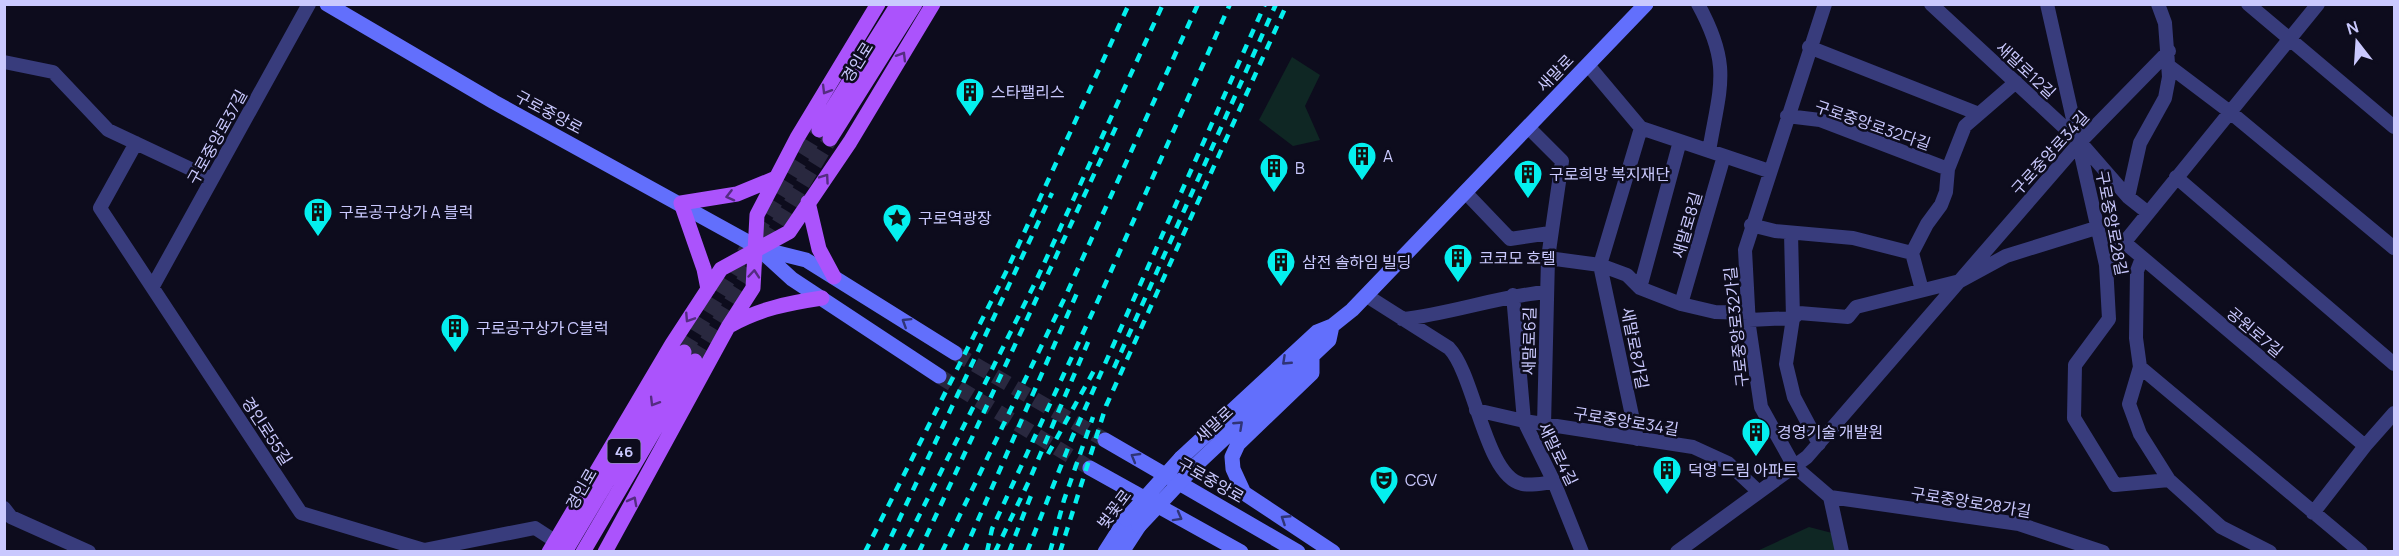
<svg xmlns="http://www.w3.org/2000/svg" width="2399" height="556" viewBox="0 0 2399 556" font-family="Manrope,'Noto Sans KR',sans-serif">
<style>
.green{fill:#0f2724}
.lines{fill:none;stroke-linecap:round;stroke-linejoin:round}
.secondary-tunnel{stroke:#29283f;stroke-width:15;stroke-dasharray:15 8;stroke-linecap:butt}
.primary-tunnel{stroke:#29283f;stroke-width:15;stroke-dasharray:15 8;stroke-linecap:butt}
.street{stroke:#383c7c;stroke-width:14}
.secondary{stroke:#626ffc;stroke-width:15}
.primary{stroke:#ab53fc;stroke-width:15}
.rail{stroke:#04efee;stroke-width:4.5;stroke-dasharray:9 8;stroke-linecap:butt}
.secondary-bridge{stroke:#626ffc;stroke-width:15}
.oneway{stroke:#542c81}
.oneway2{stroke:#2f3476}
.labels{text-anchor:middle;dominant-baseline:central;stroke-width:5;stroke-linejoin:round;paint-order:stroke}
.shield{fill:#0d0c1d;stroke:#9190ba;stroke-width:1.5}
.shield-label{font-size:15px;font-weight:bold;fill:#cac9fe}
.street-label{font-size:16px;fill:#cac9fe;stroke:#0d0c1d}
.poi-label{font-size:16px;fill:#cac9fe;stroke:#0d0c1d;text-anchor:start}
</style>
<rect width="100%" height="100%" fill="#0d0c1d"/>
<!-- green -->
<path class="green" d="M1292,57L1320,75L1305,106L1320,140L1293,146L1259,120Z
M1809,527L1832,533L1836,552H1755Z"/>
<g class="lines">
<!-- secondary-tunnel -->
<path class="secondary-tunnel" d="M955,353L1105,440
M939,376L1090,468"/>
<!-- primary-tunnel -->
<path class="primary-tunnel" d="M684,352L819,130
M695,361L830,139"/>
<!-- street -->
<path class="street" d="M1698,4C1732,66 1720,86 1709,151
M1825,4L1745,250L1749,326L1761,407L1794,466L1830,497L1842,552
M1931,4L2080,142L2128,197L2147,212
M2047,4L2106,265L2109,319L2075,365L2074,418L2115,485L2169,480L2221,527L2270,552
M2248,4L2394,127
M1809,47L1979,114
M4,62L53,72L108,130L212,179
M1588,65L1641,128L1769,171
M2169,66L2230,112L2394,248
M1787,116L1820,120L1948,169
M1528,127L1562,161L1548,258L1544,425
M1641,128L1600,265L1627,275L1640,288L1681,304L1715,312L1748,313
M136,143L100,208L301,513L424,550L535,528L555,541
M2176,177L2394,364
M1465,192L1510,239L1550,233
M2128,197L2140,143L2165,98L2169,77L2165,23L2158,4
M1751,225L1775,231L1853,238L1912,253L1927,224L1941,205L1946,192L1948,169L1965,126L2016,82
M1791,233L1793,318L1786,364L1794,397L1819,444
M2124,242L2365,446
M1912,253L1922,290
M1548,258L1600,265L1637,439
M2142,258L2137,271L2136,338L2140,367L2129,404L2140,434L2169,480
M2106,265L2318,4
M153,286L309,4
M1640,288L1680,141
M1513,295L1524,421L1554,482L1582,552
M1367,296L1449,348C1475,375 1485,476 1522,484C1531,486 1544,483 1554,482
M1681,304L1724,156
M1402,319C1451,314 1498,296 1547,292
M1749,320L1793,318L1799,313L1848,317L1856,307L1960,281L2006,256L2096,228
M2140,367L2361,552
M1476,410L1524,421L1693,447L1728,463L1759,492
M1830,497L2019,524L2103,552
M4,508L11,517L89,552
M2313,513L2365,446L2394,413
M1677,552L1807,457L2080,142L2169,51"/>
<!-- secondary -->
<path class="secondary" d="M327,4L494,102L757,247L792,279L939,376
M762,249L806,260L955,353
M1312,357V373L1238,444L1232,457L1233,469L1244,493L1333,552
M1105,440L1298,552
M1181,458L1317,332L1332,326L1352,310L1646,4
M1196,465L1329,340L1332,326
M1090,468L1241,552
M1105,552L1126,519
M1122,552L1139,526"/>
<!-- primary -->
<path class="primary" d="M819,130L898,4
M830,139L915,4
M808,202L819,249L834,277
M708,289L704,269L681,203L737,194L776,178
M731,325C759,309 789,303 822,298
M549,552L672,344L721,269L789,232L850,142L933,4
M565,552L684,352
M583,552L695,361
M605,552L728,327L753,288L757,215L797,138L878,4"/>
<!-- rail -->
<path class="rail" d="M1114,368L1276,4
M1048,454L1096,367
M865,552L1007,270L1129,4
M884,552L1052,193
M901,552L1036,281L1163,4
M919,552L1116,127
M942,552L1066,295L1198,4
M964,552L1077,293
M987,552L992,529L1095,307L1230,4
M995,552L1029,481L1091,335
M1009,552L1032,493
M1027,552L1072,438L1265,4
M1050,552L1064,500L1093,417
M1060,552L1106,406L1287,4"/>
<!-- secondary-bridge -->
<path class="secondary-bridge" d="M1126,519L1181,458
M1139,526L1196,465"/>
</g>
<!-- one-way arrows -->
<defs><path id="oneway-chevron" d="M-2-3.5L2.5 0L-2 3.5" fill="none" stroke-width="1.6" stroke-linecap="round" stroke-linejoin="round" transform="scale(1.5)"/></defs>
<g class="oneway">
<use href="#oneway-chevron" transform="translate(902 56) rotate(-59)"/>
<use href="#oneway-chevron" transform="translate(826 90) rotate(121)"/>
<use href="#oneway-chevron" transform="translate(825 178) rotate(-55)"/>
<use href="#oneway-chevron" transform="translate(730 196) rotate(166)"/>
<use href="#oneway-chevron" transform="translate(754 274) rotate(-85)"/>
<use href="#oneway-chevron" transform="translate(689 318) rotate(123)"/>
<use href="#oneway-chevron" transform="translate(654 402) rotate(121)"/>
<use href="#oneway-chevron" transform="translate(633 501) rotate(-62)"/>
</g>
<g class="oneway2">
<use href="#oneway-chevron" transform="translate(906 322) rotate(-148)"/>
<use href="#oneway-chevron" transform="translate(1286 361) rotate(137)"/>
<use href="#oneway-chevron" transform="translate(1239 425) rotate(-43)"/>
<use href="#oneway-chevron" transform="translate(1135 457) rotate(-150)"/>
<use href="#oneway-chevron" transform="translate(1178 517) rotate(29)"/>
<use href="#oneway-chevron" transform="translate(1285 519) rotate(-147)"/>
</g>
<!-- icons -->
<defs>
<g id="building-pin" transform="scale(1.5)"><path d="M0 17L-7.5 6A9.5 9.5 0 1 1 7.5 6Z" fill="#04efee" stroke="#0d0c1d"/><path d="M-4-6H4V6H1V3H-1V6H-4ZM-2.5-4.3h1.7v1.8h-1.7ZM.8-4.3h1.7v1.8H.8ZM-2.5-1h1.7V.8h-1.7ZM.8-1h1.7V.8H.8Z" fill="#111"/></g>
<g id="sight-pin" transform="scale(1.5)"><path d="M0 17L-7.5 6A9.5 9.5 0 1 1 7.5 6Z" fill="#04efee" stroke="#0d0c1d"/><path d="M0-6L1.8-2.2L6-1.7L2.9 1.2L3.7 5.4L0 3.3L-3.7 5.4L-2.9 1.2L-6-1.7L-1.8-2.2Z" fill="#111"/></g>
<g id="theatre-pin" transform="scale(1.5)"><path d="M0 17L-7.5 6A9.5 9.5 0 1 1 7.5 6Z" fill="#04efee" stroke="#0d0c1d"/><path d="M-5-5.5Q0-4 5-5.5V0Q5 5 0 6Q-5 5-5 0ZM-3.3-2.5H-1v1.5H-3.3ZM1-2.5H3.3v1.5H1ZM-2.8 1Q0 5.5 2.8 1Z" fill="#111"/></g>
</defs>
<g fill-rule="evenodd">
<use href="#building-pin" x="970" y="92"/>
<use href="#building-pin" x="1362" y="156"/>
<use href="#building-pin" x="1274" y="168"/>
<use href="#building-pin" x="1528" y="174"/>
<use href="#building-pin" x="318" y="212"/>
<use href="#sight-pin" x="897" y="218"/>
<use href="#building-pin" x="1458" y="258"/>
<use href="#building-pin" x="1281" y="262"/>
<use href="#building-pin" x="455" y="328"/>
<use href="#building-pin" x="1756" y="432"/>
<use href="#building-pin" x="1667" y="470"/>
<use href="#theatre-pin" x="1384" y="480"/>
</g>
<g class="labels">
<!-- shield labels -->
<rect class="shield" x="607.5" y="439" width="33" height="24" rx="4.5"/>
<g class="shield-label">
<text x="624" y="451">46</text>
</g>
<!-- street labels -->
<g class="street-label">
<text transform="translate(857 62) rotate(-58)">경인로</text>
<text transform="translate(2026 70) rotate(43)">새말로12길</text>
<text transform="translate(1555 73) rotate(-46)">새말로</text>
<text transform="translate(549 112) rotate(28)">구로중앙로</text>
<text transform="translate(1873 125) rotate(19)">구로중앙로32다길</text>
<text transform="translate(217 137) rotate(-61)">구로중앙로37길</text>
<text transform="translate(2050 153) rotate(-48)">구로중앙로34길</text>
<text transform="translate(2112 223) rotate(79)">구로중앙로28길</text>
<text transform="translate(1687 225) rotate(-74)">새말로8길</text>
<text transform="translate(1736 327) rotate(-96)">구로중앙로32가길</text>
<text transform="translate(2255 332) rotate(40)">공원로7길</text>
<text transform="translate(1529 341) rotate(-89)">새말로6길</text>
<text transform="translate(1635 348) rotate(79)">새말로8가길</text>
<text transform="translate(1626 421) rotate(9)">구로중앙로34길</text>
<text transform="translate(1214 424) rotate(-43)">새말로</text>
<text transform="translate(267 431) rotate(57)">경인로55길</text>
<text transform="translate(1558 454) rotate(64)">새말로4길</text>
<text transform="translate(1211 480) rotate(30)">구로중앙로</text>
<text transform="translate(581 489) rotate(-60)">경인로</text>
<text transform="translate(1971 502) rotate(9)">구로중앙로28가길</text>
<text transform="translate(1114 509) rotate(-53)">벚꽃로</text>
</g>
<!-- poi labels -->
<g class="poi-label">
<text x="991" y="92">스타팰리스</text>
<text x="1383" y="156">A</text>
<text x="1295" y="168">B</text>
<text x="1549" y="174">구로희망 복지재단</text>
<text x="339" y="212">구로공구상가 A 블럭</text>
<text x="918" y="218">구로역광장</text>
<text x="1479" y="258">코코모 호텔</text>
<text x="1302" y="262">삼전 솔하임 빌딩</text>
<text x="476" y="328">구로공구상가 C블럭</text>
<text x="1777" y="432">경영기술 개발원</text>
<text x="1688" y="470">덕영 드림 아파트</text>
<text x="1405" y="480">CGV</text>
</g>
</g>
<!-- border -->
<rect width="2399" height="556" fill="none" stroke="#cac9fe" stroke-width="12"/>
<!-- north arrow -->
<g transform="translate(2357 42) rotate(343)" stroke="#0d0c1d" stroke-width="4.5" paint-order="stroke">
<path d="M0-4.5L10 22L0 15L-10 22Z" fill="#cac9fe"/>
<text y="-9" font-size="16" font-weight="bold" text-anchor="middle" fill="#cac9fe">N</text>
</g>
</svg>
